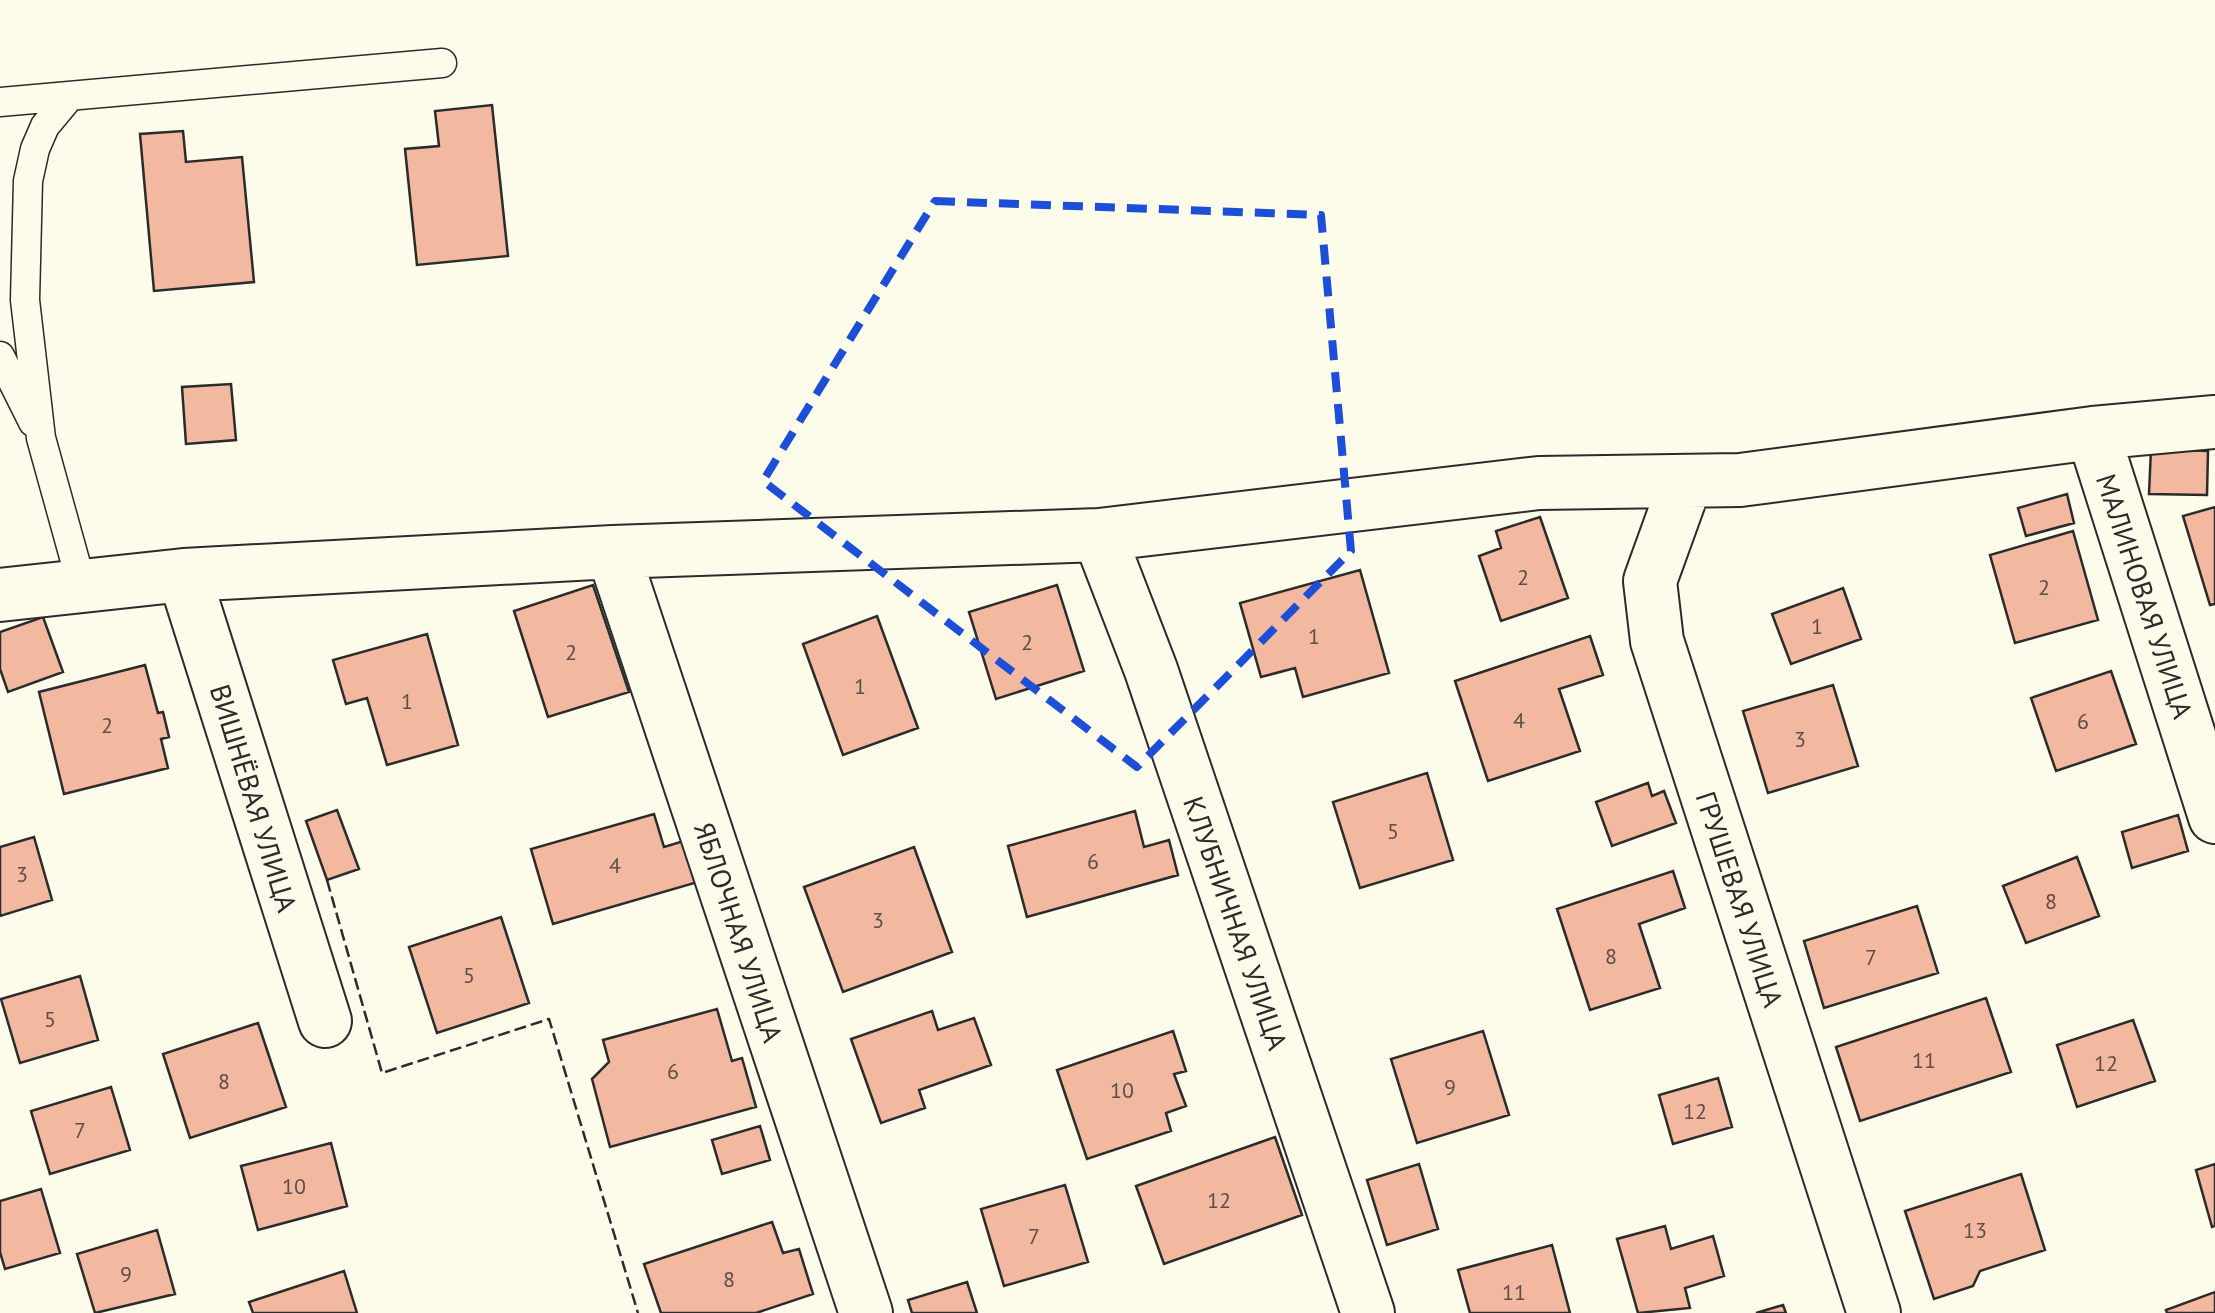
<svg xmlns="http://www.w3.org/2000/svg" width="2215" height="1313" viewBox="0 0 2215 1313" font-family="'PT Sans',sans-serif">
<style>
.building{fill:#f2b8a0;stroke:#2b2b2b;stroke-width:2.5}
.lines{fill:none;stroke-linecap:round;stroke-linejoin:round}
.lane-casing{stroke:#2b2b2b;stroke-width:31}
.street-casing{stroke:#2b2b2b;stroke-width:56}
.lane{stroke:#fdfbea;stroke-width:28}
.street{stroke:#fdfbea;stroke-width:52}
.fence{stroke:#2b2b2b;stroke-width:2.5;stroke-dasharray:12 5;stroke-linecap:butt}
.marked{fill:none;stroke:#1d4ed8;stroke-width:8;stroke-dasharray:20 12;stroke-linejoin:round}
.labels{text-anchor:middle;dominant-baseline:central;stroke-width:8;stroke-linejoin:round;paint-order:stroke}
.number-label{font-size:22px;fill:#5d4e48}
.street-label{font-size:28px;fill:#2b2b2b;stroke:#fdfbea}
</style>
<rect width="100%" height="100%" fill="#fdfbea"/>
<!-- building -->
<path class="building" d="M492,105L508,256L417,265L405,149L439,146L435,111Z
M183,131L186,162L242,157L254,282L154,291L140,134Z
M231,384L236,440L186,444L182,387Z
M2151,449L2208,451L2207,495L2149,494Z
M2067,494L2074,523L2026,536L2018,508Z
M2215,507V604L2210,605L2183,516Z
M1540,517L1568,598L1501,621L1479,556L1501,548L1496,531Z
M2073,531L2098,620L2015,643L1990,555Z
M1360,570L1389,673L1303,697L1295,668L1261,677L1240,603Z
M593,585L629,692L548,717L514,611Z
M1057,585L1084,671L996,699L969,612Z
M1843,588L1861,639L1791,664L1772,614Z
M877,616L918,728L843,755L803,644Z
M43,617L63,672L8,692L0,669V632Z
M427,634L458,745L387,765L367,698L346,704L333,660Z
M1590,636L1603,675L1559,689L1580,751L1488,781L1455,681Z
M145,665L158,713L163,712L169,737L161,739L168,768L64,794L39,692Z
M2111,671L2136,744L2056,771L2031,698Z
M1833,685L1858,766L1768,793L1743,711Z
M1427,773L1453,860L1360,888L1333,802Z
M1648,783L1652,796L1664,791L1676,823L1612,846L1596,802Z
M337,810L359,869L327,880L306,821Z
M1135,811L1144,847L1169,840L1178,875L1027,917L1008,846Z
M654,814L664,847L687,840L698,882L553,924L531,849Z
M2178,815L2188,851L2132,868L2122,832Z
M34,837L52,900L0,916V847Z
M914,847L952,952L843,992L804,887Z
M2077,857L2099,916L2026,943L2003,886Z
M1673,871L1685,908L1639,924L1660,988L1590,1010L1557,909Z
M1917,906L1938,973L1824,1008L1804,941Z
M501,917L529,1003L437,1033L409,947Z
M80,976L98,1040L20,1063L1,999Z
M1986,998L2011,1072L1860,1121L1836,1047Z
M717,1009L732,1061L742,1058L756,1107L610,1147L592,1079L609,1062L603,1040Z
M932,1011L938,1030L974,1018L991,1065L919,1090L925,1108L881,1123L851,1039Z
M2133,1020L2155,1081L2077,1107L2057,1045Z
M258,1023L286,1107L190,1138L163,1054Z
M1173,1031L1186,1071L1174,1074L1186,1106L1166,1113L1171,1131L1087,1159L1057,1070Z
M1483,1031L1509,1115L1417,1143L1391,1059Z
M1718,1078L1732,1127L1673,1144L1659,1095Z
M111,1087L130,1150L50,1174L31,1111Z
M760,1126L770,1160L722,1174L712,1140Z
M1275,1137L1302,1215L1164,1264L1136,1186Z
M331,1143L347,1206L258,1230L241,1166Z
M1419,1164L1438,1229L1387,1245L1367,1180Z
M2215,1164V1226L2212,1227L2196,1170Z
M2021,1174L2045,1250L1980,1271L1973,1286L1934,1299L1905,1211Z
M1065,1185L1088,1262L1004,1286L981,1209Z
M41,1189L60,1253L5,1269L0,1252V1201Z
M772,1222L783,1253L799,1249L813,1294L756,1313H661L644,1264Z
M1665,1226L1671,1249L1713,1236L1724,1276L1685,1288L1690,1308L1638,1313L1617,1239Z
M157,1230L175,1294L95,1313L77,1254Z
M1552,1245L1570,1313H1470L1458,1270Z
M344,1271L357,1313H253L249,1302Z
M967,1282L977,1313H912L908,1300Z
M2215,1292V1313H2167L2166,1310Z
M1783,1305L1786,1313H1756Z"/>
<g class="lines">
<!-- lane casing -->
<g class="lane-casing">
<path id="lane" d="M70,96L45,126L35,149L28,181L25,300L41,438L82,586
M0,102L442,63
M0,356L33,422"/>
</g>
<!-- street casing -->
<g class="street-casing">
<path id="street" d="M2093,433L2215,817
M1685,484L1650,581L1657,641L1874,1313
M1099,535L1151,670L1368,1313
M613,552L866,1313
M184,575L325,1021
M0,595L184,575L613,552L1099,535L1539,483L1740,480L2093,433L2215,422"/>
</g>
<!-- lane -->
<use href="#lane" class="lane"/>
<!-- street -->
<use href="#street" class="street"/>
<!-- fence -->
<path class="fence" d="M327,880L382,1073L549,1019L638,1313"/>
</g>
<!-- marked area -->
<path class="marked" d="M935,201L1321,215L1351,551L1137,767L763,481Z"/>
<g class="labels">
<!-- number labels -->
<g class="number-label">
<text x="1523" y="577">2</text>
<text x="2044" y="587">2</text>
<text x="1817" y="626">1</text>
<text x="1314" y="636">1</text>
<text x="1027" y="642">2</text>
<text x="571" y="652">2</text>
<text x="860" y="686">1</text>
<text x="407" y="701">1</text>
<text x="1519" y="720">4</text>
<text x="2083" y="721">6</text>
<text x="107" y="725">2</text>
<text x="1800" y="739">3</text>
<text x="1393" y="831">5</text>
<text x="1093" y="861">6</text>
<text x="615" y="865">4</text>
<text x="22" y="874">3</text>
<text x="2051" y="901">8</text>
<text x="878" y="920">3</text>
<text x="1611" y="956">8</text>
<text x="1871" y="957">7</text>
<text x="469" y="975">5</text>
<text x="50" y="1019">5</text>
<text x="1924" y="1060">11</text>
<text x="2106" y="1063">12</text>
<text x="673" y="1071">6</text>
<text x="224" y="1081">8</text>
<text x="1450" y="1087">9</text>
<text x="1122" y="1090">10</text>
<text x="1695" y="1111">12</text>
<text x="80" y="1130">7</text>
<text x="294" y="1186">10</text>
<text x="1219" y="1200">12</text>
<text x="1975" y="1230">13</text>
<text x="1034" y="1236">7</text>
<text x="126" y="1274">9</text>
<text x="729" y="1279">8</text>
<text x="1514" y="1292">11</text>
</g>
<!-- street labels -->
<g class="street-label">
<text transform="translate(2145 596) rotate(72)">МАЛИНОВАЯ УЛИЦА</text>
<text transform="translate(254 798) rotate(73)">ВИШНЁВАЯ УЛИЦА</text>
<text transform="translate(1740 899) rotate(72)">ГРУШЕВАЯ УЛИЦА</text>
<text transform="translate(1236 923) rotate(71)">КЛУБНИЧНАЯ УЛИЦА</text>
<text transform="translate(739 932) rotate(72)">ЯБЛОЧНАЯ УЛИЦА</text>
</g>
</g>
</svg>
